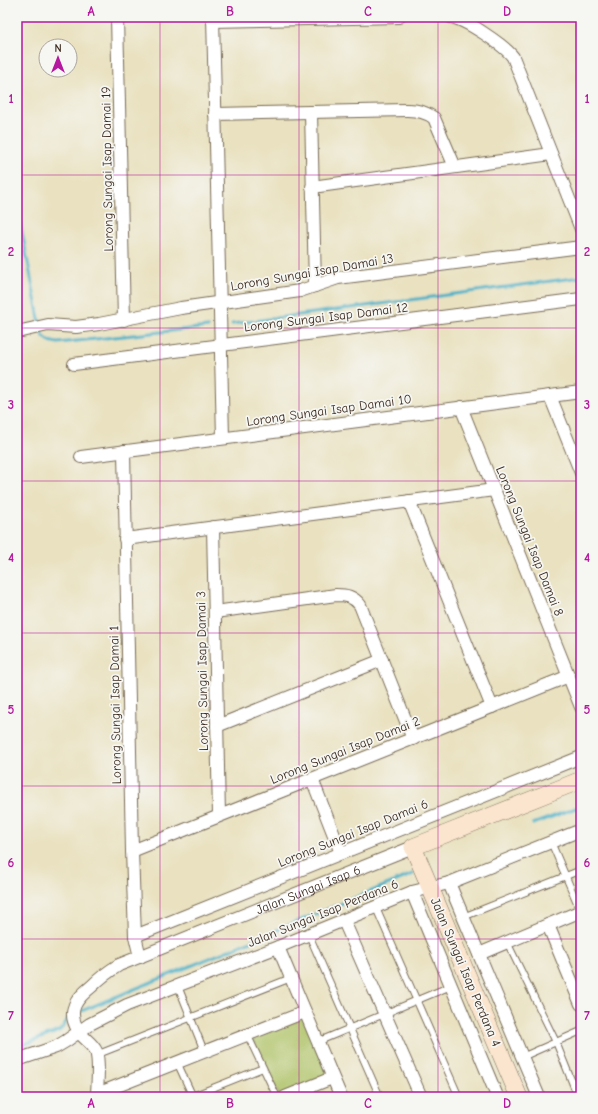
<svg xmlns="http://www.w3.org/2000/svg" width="598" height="1114" viewBox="0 0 598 1114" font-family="'Comic Neue',sans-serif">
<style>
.green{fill:#afc266;stroke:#757642}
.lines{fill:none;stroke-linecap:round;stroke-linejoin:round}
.stream{stroke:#48b0c7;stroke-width:3}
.lane-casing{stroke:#786a56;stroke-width:8}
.street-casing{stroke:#786a56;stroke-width:14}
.secondary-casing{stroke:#786a56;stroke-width:18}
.lane{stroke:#fff;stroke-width:6}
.street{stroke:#fff;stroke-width:12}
.secondary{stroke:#fbe5cf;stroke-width:17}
.grid{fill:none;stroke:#b5179e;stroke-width:1;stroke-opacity:0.55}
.labels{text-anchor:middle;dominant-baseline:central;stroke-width:3.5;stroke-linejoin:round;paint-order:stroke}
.street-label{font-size:13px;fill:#3b2a1e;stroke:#f6f6f2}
.neatline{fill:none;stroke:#b5179e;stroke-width:1.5}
.grid-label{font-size:13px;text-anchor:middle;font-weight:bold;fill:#b5179e}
</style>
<rect width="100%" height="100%" fill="#f6f6f2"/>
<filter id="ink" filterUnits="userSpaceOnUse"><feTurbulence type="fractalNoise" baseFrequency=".025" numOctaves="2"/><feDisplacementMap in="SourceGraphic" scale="8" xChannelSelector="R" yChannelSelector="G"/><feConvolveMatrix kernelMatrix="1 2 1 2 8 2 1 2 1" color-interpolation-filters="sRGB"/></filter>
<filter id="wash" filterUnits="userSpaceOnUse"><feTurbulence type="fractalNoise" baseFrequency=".012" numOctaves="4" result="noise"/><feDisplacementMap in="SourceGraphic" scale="16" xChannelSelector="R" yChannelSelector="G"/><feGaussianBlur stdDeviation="0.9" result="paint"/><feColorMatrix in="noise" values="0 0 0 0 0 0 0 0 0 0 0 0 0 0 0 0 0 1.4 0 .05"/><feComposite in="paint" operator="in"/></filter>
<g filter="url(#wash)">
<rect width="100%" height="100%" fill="#e9e1bf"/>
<!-- green -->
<path class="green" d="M304,1015L329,1076L280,1097L251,1036Z"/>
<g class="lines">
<!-- stream -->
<path class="stream" d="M17,206L40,324
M232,324L581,277
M41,330C43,339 49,342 58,343L208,327
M533,824L581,806
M79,1012L413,874
M17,1047L59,1031L64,1026L67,1019"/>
</g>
</g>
<g filter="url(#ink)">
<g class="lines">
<!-- lane casing -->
<g class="lane-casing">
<path id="lane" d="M551,842L581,912
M376,908L459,1097
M463,917L581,870
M309,935L380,1097
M507,942L556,1042L578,1097
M178,986L204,1051
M247,1034L277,1097
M317,1042L451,986
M96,1055L291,978
M522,1057L581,1031
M177,1062L193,1097
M190,1097L263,1068"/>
</g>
<!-- street casing -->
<g class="street-casing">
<g id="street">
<path d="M117,17L124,320"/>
<path d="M213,17L223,438"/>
<path d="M451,17C465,19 504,45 513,57L581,229"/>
<path d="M213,21L399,17"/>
<path d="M311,112L315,286"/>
<path d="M215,114L407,110C417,110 426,112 434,118L455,167"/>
<path d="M312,187L551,154"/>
<path d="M17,332L48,325L76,327L99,324L181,308L300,291L338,278L581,247"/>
<path d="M74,364L581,299"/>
<path d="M550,396L581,473"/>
<path d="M461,407L581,707"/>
<path d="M124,451L132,851L135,936L140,957"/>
<path d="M81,457L581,392"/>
<path d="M409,501L492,707"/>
<path d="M213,527L219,815"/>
<path d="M125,539L494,490"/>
<path d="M215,612L336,595C346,595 353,596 360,605L413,739"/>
<path d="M217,726L382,660"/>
<path d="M312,779L341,853"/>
<path d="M132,851L569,676"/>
<path d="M449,883L539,1097"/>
<path d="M412,892L497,1096"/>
<path d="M344,921L421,1097"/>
<path d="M548,925L581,1004"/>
<path d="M135,936L581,757"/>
<path d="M278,947L341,1097"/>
<path d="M479,954L581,911"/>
<path d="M17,1060L56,1047L66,1041L90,1024L127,1005L278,947L412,892L449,883L581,830"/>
<path d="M97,1094L305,1012"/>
<path id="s1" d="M97,1097C97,1084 100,1063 96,1051C92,1042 82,1038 78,1030C66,1010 77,998 92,986C100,978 109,971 119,965L413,847"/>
<path d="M285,1097L332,1078"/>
</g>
</g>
<!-- secondary casing -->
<g class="secondary-casing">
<path id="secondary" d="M519,1097L413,847L581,780"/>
</g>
<!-- lane -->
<use href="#lane" class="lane"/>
<!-- street -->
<use href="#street" class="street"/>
<!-- secondary -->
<use href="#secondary" class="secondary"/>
</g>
</g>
<!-- grid -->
<path class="grid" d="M160,17V1097M299,17V1097M438,17V1097M17,175H581M17,328H581M17,481H581M17,633H581M17,786H581M17,939H581"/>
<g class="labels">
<!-- street labels -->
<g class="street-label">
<text transform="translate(107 169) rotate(-91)">Lorong Sungai Isap Damai 19</text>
<text transform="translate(312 272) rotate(-10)">Lorong Sungai Isap Damai 13</text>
<text transform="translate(326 317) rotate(-7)">Lorong Sungai Isap Damai 12</text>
<text transform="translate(329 410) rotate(-8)">Lorong Sungai Isap Damai 10</text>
<text transform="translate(530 541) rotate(68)">Lorong Sungai Isap Damai 8</text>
<text transform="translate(202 671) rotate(-91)">Lorong Sungai Isap Damai 3</text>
<text transform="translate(115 705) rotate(-91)">Lorong Sungai Isap Damai 1</text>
<text transform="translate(345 750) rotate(-22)">Lorong Sungai Isap Damai 2</text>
<text transform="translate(353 833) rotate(-22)">Lorong Sungai Isap Damai 6</text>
<text stroke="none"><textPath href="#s1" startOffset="364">Jalan Sungai Isap 6</textPath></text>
<text transform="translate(323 913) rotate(-22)">Jalan Sungai Isap Perdana 6</text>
<text transform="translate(466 972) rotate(67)">Jalan Sungai Isap Perdana 4</text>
</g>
</g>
<!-- margin -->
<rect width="598" height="1114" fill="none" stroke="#f6f6f2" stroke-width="44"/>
<!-- north arrow -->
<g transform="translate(58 58)"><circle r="19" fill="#f6f6f2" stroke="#aba49d"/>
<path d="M0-3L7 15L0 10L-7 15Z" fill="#b5179e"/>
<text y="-6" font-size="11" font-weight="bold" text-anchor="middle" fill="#3b2a1e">N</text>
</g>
<rect x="22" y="22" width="554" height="1070" class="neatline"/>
<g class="grid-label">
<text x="91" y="16">A</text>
<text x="230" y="16">B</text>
<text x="368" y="16">C</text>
<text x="507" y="16">D</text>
<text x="11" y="103">1</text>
<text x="587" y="103">1</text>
<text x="11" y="256">2</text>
<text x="587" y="256">2</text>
<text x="11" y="409">3</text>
<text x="587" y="409">3</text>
<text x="11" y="562">4</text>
<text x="587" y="562">4</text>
<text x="11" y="714">5</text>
<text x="587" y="714">5</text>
<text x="11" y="867">6</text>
<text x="587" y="867">6</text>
<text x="11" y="1020">7</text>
<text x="587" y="1020">7</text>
<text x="91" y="1108">A</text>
<text x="230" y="1108">B</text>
<text x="368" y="1108">C</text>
<text x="507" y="1108">D</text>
</g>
</svg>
